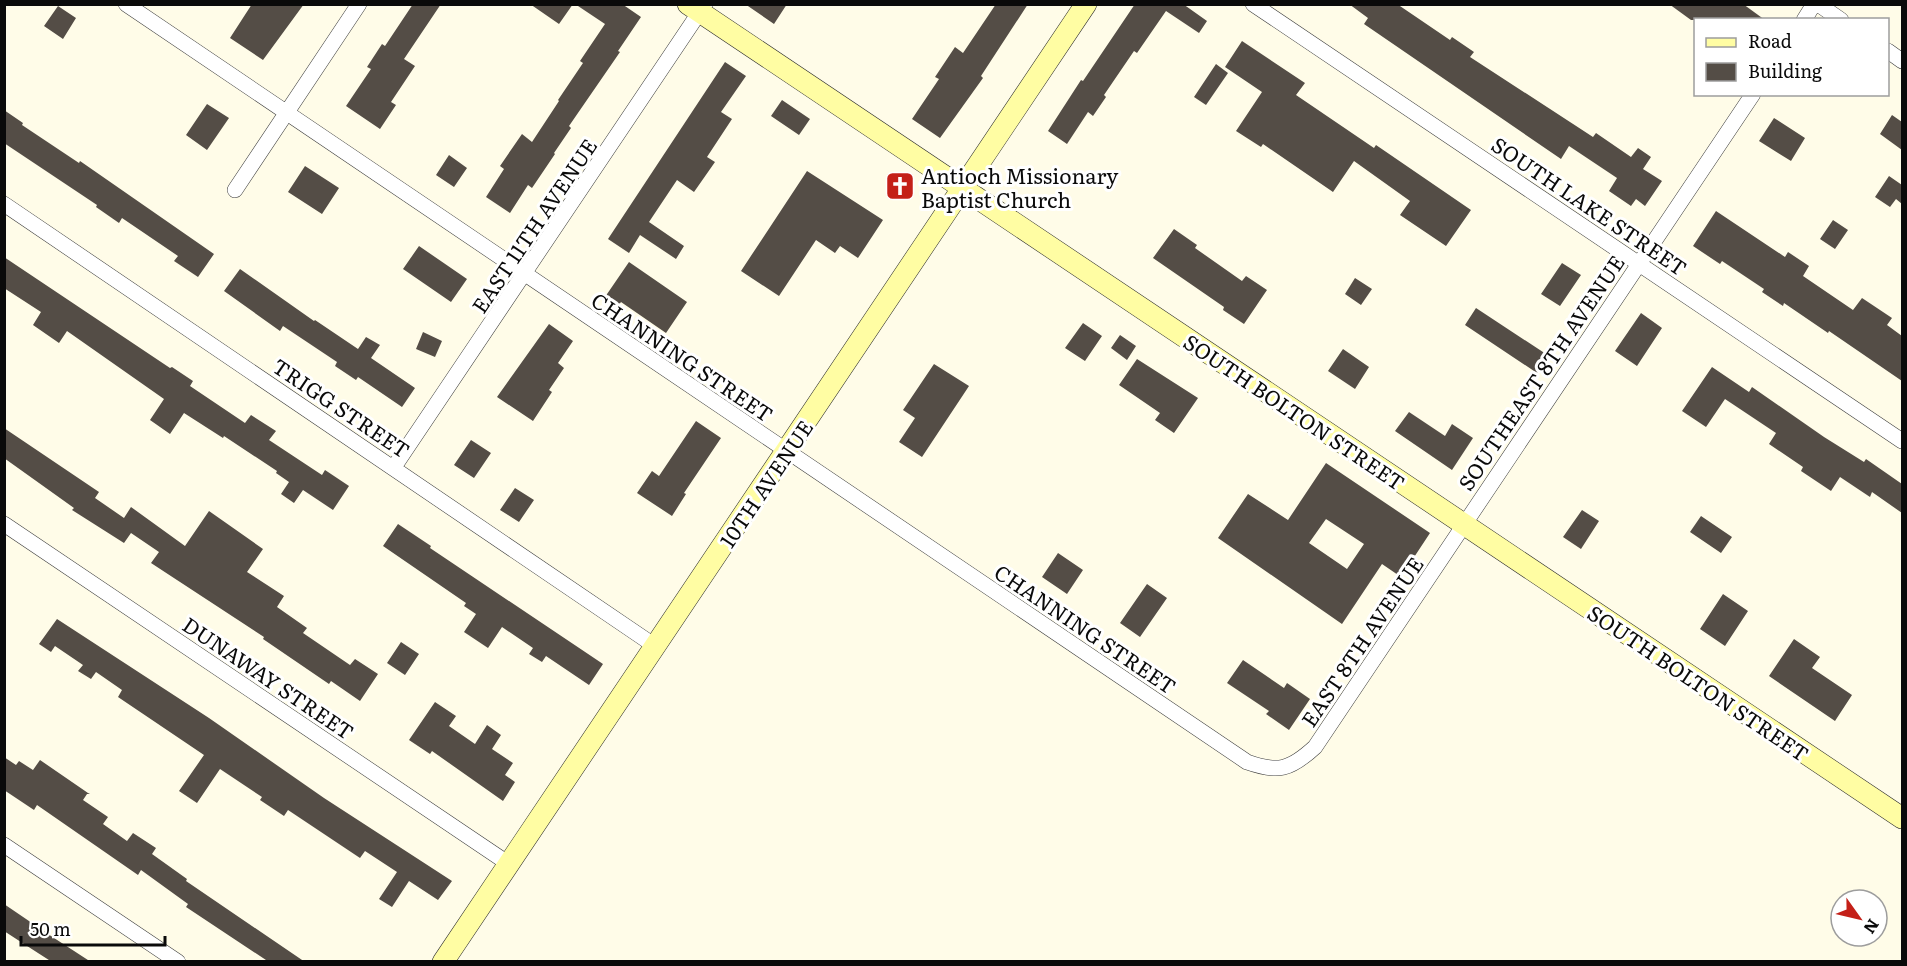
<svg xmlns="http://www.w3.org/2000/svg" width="1907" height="966" viewBox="0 0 1907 966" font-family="Literata,serif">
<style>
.building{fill:#544d46;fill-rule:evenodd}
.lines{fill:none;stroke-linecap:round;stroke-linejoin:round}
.street-casing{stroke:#3d3d3d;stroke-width:16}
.secondary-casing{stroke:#2c2c2c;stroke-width:22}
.street{stroke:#fff;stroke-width:15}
.secondary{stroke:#fffda3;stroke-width:21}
.labels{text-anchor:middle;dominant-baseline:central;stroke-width:6;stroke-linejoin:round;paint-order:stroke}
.poi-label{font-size:21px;fill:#0a0a0a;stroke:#fff;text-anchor:start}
.street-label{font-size:21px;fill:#0a0a0a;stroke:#fff}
</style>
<rect width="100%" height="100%" fill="#fffce8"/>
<!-- building -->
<path class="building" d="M252,4H304L263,60L230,38Z
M413,4H441L404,59L415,66L391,102L396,105L380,129L346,106L371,69L367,67L382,44L385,46Z
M530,4H573L559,24Z
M575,4H622L641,17L618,51L620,52L569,126L571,128L554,153L555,154L532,188L528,185L510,213L486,197L504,169L500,166L522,134L532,142L559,101L558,100L583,63L580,61L605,24Z
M745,4H787L774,24Z
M996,4H1028L981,76L983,78L940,138L912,119L939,79L935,77L955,47L963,53Z
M1135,4H1183L1207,21L1199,33L1166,11L1137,53L1134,51L1104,95L1106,97L1093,116L1088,112L1067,144L1048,131L1081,80L1083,81Z
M1349,4H1397L1450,40L1452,37L1474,52L1470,57L1593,137L1596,133L1631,157L1638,148L1651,157L1643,169L1662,181L1645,206L1636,199L1631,206L1609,191L1617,178L1569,146L1561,159L1364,24L1368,18Z
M1669,4H1743L1765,20H1691Z
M58,6L76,18L63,39L44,26Z
M1242,41L1305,83L1296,95L1374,148L1376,145L1471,210L1446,246L1400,215L1410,201L1354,161L1333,192L1263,144L1261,147L1236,131L1262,92L1225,67Z
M725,62L746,76L721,112L732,119L707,157L715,162L694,192L677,180L649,222L684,246L676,259L640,235L629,253L608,239Z
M1216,64L1228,73L1206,105L1194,97Z
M782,100L810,119L799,135L771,116Z
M207,104L229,118L207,150L186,135Z
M4,110L23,123L22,125L79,163L80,161L214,254L198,277L174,261L178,256L122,218L119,223L96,207L97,205L4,143Z
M1892,115L1902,122V150L1880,134Z
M1774,118L1805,138L1791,161L1759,141Z
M449,155L467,168L454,187L436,175Z
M305,166L339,188L322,214L288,192Z
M807,171L883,220L858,258L840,246L835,253L816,240L779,296L741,271Z
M1889,176L1902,185V204L1896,199L1890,207L1875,197Z
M1716,211L1785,257L1788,252L1809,266L1803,276L1853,310L1862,298L1892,318L1887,325L1902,336V381L1829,331L1828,333L1784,303L1783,306L1762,292L1764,289L1722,261L1720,264L1693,246Z
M1833,220L1848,230L1835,249L1820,239Z
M1174,229L1197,245L1195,248L1242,281L1246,276L1267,290L1244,324L1223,310L1224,307L1153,258Z
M419,246L467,279L451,302L403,269Z
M4,257L170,368L172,367L193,381L190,386L245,423L251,415L276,431L269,440L322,475L325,470L349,486L333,510L303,490L294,503L281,494L289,482L276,473L277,471L224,436L223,438L184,413L170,434L150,420L164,399L67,331L59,343L33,325L41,312L4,288Z
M629,262L687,302L666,333L621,302L618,306L605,297Z
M1562,263L1581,275L1560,306L1541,294Z
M240,269L314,321L315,320L358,349L366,337L380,345L371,358L415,388L402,407L358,377L356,380L335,366L337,362L283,326L280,331L224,291Z
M1355,278L1372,289L1361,305L1345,294Z
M1476,308L1549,356L1537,373L1465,325Z
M1641,313L1662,328L1637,366L1615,351Z
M1083,323L1102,336L1085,361L1065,348Z
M549,324L573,341L558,363L564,368L549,390L552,392L533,421L497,397Z
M423,332L442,341L435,357L416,349Z
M1120,335L1136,346L1127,360L1111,348Z
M1343,349L1369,367L1355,389L1328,371Z
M1137,359L1198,398L1174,433L1155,420L1160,413L1119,385Z
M934,364L969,386L922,457L899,442L915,418L903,410Z
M1712,367L1749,392L1752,387L1824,437L1864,462L1866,459L1902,484V513L1872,492L1870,497L1840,477L1831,491L1801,471L1803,467L1769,444L1776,433L1725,399L1706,427L1682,411Z
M1409,412L1445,436L1452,424L1473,438L1452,470L1395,431Z
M696,421L721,438L684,493L686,494L672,516L637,493L652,471L659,476Z
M4,428L99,492L95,498L124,518L131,507L185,546L209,511L263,549L247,572L284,596L277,607L307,628L303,633L350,665L355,659L378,674L360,701L331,681L329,684L263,639L264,637L151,563L159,552L131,533L124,543L72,510L74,508L4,458Z
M471,440L491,453L474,478L454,465Z
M1326,463L1430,533L1401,577L1382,564L1342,624L1218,538L1248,494L1288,520ZM1326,519L1364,544L1347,569L1309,543Z
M515,488L534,500L519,522L500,510Z
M1582,510L1599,521L1581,549L1563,537Z
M1701,516L1732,537L1721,553L1690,532Z
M398,524L431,546L430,548L603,664L589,685L546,656L542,662L529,654L533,648L502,627L488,648L464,632L476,614L464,606L466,603L383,546Z
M1058,553L1083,570L1067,594L1042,577Z
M1147,584L1167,598L1140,637L1120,623Z
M1723,594L1748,611L1725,646L1700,629Z
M57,619L209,718L324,798L452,881L438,900L409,881L392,907L379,899L397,872L365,851L360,858L288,810L284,816L260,800L262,797L220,769L197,803L179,791L204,755L118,697L122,690L96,672L91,679L78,671L83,665L55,646L51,652L39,644Z
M1794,639L1820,657L1812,668L1852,695L1835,721L1769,676Z
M401,642L419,654L405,675L387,663Z
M1243,660L1284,688L1287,683L1310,699L1289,730L1266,714L1269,711L1227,683Z
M435,702L456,716L449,726L475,744L487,725L501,735L492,749L513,763L505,775L515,782L503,801L432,751L430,754L409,740Z
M4,757L16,765L19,761L33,770L40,760L88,793L90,794H87L83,800L108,817L103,824L127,841L133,833L156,848L152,854L187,879L186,881L305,962H269L186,907L188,904L141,870L138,875L37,805L34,810L4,790Z
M4,904L51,936L91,962H52L24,944L4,931Z"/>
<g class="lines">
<!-- street casing -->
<g class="street-casing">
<path id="street" d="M126,4L1247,762C1278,773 1290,770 1315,747L1753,94
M1253,4L1902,441
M1818,4L1841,20
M1804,20L1814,4
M1888,51L1902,61
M235,190L359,4
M4,204L655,646
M394,467L705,4
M4,524L509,864
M4,845L178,962"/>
</g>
<!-- secondary casing -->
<g class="secondary-casing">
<path id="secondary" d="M688,4L1902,818
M443,962L1086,4"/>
</g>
<!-- street -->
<use href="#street" class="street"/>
<!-- secondary -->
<use href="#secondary" class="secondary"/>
</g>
<!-- icons -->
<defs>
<g id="church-square" transform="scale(1.5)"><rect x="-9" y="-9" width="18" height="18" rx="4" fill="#c42018" stroke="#fff"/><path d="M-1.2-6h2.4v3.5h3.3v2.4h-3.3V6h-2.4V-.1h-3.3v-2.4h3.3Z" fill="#fff"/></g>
</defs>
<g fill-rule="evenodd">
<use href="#church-square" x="900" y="186"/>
</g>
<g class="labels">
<!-- poi labels -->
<g class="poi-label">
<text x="921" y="174">Antioch Missionary<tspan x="921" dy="24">Baptist Church</tspan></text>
</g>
<!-- street labels -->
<g class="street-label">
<text transform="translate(1590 205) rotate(34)">SOUTH LAKE STREET</text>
<text transform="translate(533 225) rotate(-56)">EAST 11TH AVENUE</text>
<text transform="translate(683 356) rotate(34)">CHANNING STREET</text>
<text transform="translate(1540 372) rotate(-56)">SOUTHEAST 8TH AVENUE</text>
<text transform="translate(342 407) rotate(34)">TRIGG STREET</text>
<text transform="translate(1295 411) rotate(34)">SOUTH BOLTON STREET</text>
<text transform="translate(765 483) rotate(-56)">10TH AVENUE</text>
<text transform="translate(1086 628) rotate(34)">CHANNING STREET</text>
<text transform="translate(1361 641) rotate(-56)">EAST 8TH AVENUE</text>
<text transform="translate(269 677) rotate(34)">DUNAWAY STREET</text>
<text transform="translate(1699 682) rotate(34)">SOUTH BOLTON STREET</text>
</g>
</g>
<!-- border -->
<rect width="1907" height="966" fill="none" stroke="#0a0a0a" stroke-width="12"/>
<!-- legend -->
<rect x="1694" y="18" width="195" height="78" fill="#ffffff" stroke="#9d9d9d" stroke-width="1.5"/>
<rect x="1706" y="38" width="30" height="9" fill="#fffda3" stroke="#9d9d9d" stroke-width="1.5"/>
<text x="1748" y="48" font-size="18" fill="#0a0a0a">Road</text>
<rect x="1706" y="63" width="30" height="18" fill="#544d46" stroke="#9d9d9d" stroke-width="1.5"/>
<text x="1748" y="78" font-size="18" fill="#0a0a0a">Building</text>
<!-- north arrow -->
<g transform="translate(1859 918) rotate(124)"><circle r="28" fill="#ffffff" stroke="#9d9d9d" stroke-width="1.5"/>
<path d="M0-4.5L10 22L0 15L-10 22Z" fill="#c42018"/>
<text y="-9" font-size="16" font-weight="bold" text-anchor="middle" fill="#0a0a0a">N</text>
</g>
<!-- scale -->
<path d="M21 936v9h144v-9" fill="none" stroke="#0a0a0a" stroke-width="3"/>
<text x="30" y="936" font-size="18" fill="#0a0a0a" stroke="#ffffff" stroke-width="4.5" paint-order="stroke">50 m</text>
</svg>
